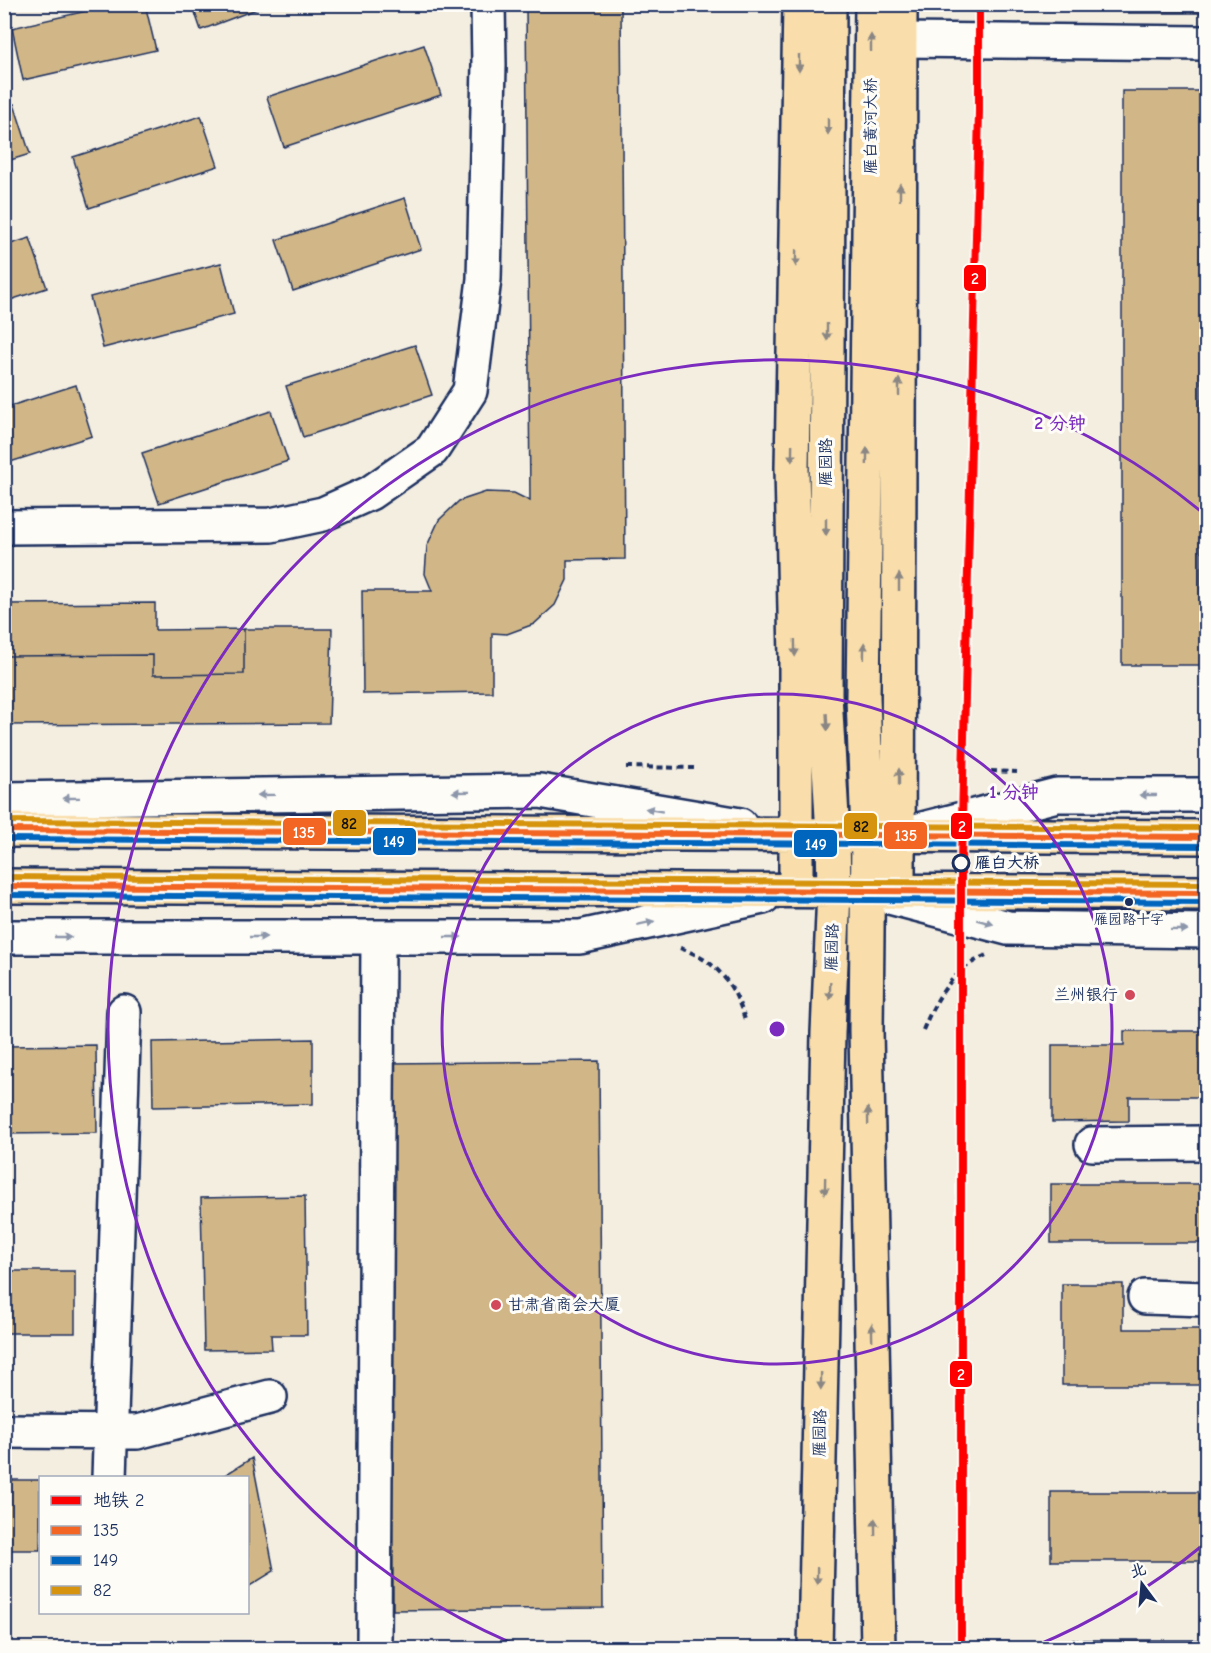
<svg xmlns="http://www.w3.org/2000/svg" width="1211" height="1653" viewBox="0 0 1211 1653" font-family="'Comic Neue','LXGW WenKai TC',sans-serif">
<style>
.building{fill:#d1b787;stroke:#1b2f5e;stroke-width:1.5}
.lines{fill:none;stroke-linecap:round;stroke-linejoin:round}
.minor-casing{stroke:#1b2f5e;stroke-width:38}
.major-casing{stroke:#1b2f5e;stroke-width:38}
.path{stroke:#1b2f5e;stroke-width:4;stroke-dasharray:6 4.5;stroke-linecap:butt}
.minor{stroke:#fdfcf7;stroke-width:33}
.major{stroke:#f9deab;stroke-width:33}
.bus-1-casing{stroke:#fdfcf7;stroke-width:10}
.bus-2-casing{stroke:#fdfcf7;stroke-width:10}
.bus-3-casing{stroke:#fdfcf7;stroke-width:10}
.bus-1{stroke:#f26522;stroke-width:6}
.bus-2{stroke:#0065bd;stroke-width:6}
.bus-3{stroke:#d6940e;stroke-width:6}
.metro-1-casing{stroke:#fdfcf7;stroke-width:12}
.metro-1{stroke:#f00;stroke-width:8}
.oneway{fill:#8a8684}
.oneway2{fill:#8c96aa}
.ring{fill:none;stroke:#7b2cbf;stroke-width:3}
.stop-dot{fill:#fdfcf7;stroke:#1b2f5e;stroke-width:3}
.bus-dot{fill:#1b2f5e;stroke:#fdfcf7;stroke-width:2}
.poi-dot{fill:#d1495b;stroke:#fdfcf7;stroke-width:2}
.labels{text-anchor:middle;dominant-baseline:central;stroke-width:6;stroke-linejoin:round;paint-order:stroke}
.bus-label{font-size:14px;fill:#1b2f5e;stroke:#fdfcf7}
.street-label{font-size:16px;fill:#1b2f5e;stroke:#fdfcf7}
.stop-label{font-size:16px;font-weight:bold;fill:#1b2f5e;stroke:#fdfcf7;text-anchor:start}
.poi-label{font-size:16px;fill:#1b2f5e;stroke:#fdfcf7;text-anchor:end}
.centre{fill:#7b2cbf;stroke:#fdfcf7;stroke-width:3}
.ring-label{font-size:18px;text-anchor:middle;font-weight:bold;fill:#7b2cbf;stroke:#fdfcf7;stroke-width:6;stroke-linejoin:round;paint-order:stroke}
.line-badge{stroke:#fdfcf7;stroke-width:2}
.badge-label{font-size:16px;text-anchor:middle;font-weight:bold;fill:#fff}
.pale-badge-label{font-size:16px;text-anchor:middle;font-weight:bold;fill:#111}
</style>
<rect width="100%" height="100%" fill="#f4eee1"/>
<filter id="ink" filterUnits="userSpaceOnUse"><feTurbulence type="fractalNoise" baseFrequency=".0167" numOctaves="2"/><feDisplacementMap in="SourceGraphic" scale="12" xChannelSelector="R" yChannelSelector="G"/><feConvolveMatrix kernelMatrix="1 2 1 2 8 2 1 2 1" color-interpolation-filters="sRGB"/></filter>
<g filter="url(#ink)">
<!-- building -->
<path class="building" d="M117,4H145L156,50L23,80L12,28Z
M192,4H270L201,30Z
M526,4H621L625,559L567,560V580L555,605L534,624L507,634L492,633V692L363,694L362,591H432L425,574L427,546L439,520L459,501L486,492L514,493L530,501Z
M1128,4H1206V13H1128Z
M424,45L441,95L284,147L267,97Z
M1122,91H1201V618H1206V665H1122Z
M14,104L30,154L4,162V107Z
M201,116L218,166L89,208L73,157Z
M405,198L421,249L293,291L276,240Z
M30,238L47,288L4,302V246Z
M221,263L234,314L103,348L90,297Z
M415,345L432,395L303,437L286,386Z
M76,385L92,436L4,464V408Z
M271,411L288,461L159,503L142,453Z
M155,603V630L244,629V674L153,675V655L4,656V604Z
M244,629H332L329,723L4,725V656L153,655V675L244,674Z
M1124,1031H1206V1097H1129V1121L1052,1122V1045H1124Z
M313,1039V1104L153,1107L152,1042Z
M96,1045L97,1133L4,1134V1046Z
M599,1061L603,1608L393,1610L389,1063Z
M1051,1184H1206V1243H1051Z
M305,1196L307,1335H271L272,1349L204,1350L201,1198Z
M4,1271H75V1333H4Z
M1062,1284H1123V1329H1206V1385H1062Z
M252,1458L274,1571L248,1587V1478H220Z
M4,1480H40V1550H4Z
M1051,1492H1206V1561H1051Z
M1049,1640H1206V1648H1049Z"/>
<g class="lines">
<!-- minor casing -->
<g class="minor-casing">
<path id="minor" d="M900,40L1206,43
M4,527L271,525L323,514L370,493L432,450L470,391L484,279L489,65L488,4
M4,799L540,791L740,825
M919,830L1057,795H1206
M886,896L1008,928L1206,931
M4,937H580L763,897
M1092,1144L1206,1143
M1145,1297L1206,1299
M4,1431L137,1432L270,1397
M109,1478L124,1012
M374,1648L378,937"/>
</g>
<!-- major casing -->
<g class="major-casing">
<path id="major" d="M872,4L863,697L868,835L866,1030L878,1648
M4,830L1206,837
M4,886L1206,893
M796,890V658L792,468L800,4
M898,892L900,4
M815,1648L828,1033L834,891L833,835L825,695L829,4"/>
</g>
<!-- path -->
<path class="path" d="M626,767L694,768
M991,771L1017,772
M680,948C719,962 735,985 746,1023
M923,1030C937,996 954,968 989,954"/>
<!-- minor -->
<use href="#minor" class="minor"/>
<!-- major -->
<use href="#major" class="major"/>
<!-- bus-1 casing -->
<g class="bus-1-casing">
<path id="bus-1" d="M4,830L1206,837
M4,886L1206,893"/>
</g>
<!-- bus-2 casing -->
<g class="bus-2-casing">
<path id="bus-2" d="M4,839L1206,846
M4,895L1206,902"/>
</g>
<!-- bus-3 casing -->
<g class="bus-3-casing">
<path id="bus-3" d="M4,821L1206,828
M4,877L1206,884"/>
</g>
<!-- bus-1 -->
<use href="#bus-1" class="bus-1"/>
<!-- bus-2 -->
<use href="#bus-2" class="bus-2"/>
<!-- bus-3 -->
<use href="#bus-3" class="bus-3"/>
<!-- metro-1 casing -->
<g class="metro-1-casing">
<path id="metro-1" d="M961,1648V863L979,111V4"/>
</g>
<!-- metro-1 -->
<use href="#metro-1" class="metro-1"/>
</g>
<!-- one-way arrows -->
<defs><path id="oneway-solid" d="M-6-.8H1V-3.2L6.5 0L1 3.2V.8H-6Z" transform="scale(1.5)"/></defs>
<g class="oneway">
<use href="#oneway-solid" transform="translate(871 43) rotate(-90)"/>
<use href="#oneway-solid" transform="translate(799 63) rotate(90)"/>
<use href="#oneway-solid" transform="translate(828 126) rotate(90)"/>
<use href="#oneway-solid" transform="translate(900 192) rotate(-90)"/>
<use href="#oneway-solid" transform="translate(796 258) rotate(91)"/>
<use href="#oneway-solid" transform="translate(827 332) rotate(90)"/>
<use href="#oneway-solid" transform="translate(899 387) rotate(-90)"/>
<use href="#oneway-solid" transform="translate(792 453) rotate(91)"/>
<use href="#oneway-solid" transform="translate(867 456) rotate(-89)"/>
<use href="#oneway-solid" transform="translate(826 527) rotate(90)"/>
<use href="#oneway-solid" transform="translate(899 582) rotate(-90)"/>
<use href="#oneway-solid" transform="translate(795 648) rotate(89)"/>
<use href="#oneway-solid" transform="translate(864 651) rotate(-89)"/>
<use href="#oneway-solid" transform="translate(827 722) rotate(87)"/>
<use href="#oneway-solid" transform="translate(899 777) rotate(-90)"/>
<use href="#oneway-solid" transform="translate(830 991) rotate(92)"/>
<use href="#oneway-solid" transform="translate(868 1116) rotate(-91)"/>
<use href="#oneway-solid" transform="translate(825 1186) rotate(91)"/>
<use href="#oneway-solid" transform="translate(872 1332) rotate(-91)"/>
<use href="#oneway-solid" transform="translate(821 1381) rotate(91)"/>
<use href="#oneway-solid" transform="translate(875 1527) rotate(-91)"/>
<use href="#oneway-solid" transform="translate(817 1576) rotate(91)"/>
</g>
<g class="oneway2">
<use href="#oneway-solid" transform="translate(461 792) rotate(179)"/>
<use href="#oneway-solid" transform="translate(266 795) rotate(179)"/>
<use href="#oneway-solid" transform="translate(1148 795) rotate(180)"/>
<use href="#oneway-solid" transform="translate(71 798) rotate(179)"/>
<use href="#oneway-solid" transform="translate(654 810) rotate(-170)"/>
<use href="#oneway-solid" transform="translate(985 922) rotate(15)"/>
<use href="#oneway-solid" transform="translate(646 923) rotate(-12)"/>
<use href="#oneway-solid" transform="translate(1179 930) rotate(1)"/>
<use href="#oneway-solid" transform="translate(63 937)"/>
<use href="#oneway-solid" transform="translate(258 937)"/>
<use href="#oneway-solid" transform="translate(453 937)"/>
</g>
</g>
<!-- distance rings -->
<g class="ring">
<circle cx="777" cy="1029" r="335"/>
<path d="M1203 1545A669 669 0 0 1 1033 1647M521 1647A669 669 0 1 1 1203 513"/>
</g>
<!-- markers -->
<circle class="stop-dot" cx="961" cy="863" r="8"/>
<circle class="bus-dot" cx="1129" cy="902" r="5"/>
<g class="poi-dot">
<circle cx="1130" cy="995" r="6"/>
<circle cx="496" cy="1305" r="6"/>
</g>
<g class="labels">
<!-- bus labels -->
<g class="bus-label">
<text x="1129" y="919">雁园路十字</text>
</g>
<!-- street labels -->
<g class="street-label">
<text transform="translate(871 126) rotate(-90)">雁白黄河大桥</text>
<text transform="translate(826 462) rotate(-90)">雁园路</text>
<text transform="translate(832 947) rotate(-88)">雁园路</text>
<text transform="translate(820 1433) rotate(-89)">雁园路</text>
</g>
<!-- stop labels -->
<g class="stop-label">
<text x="975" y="863">雁白大桥</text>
</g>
<!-- poi labels -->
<g class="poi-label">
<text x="1118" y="995">兰州银行</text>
<text x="508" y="1305" text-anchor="start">甘肃省商会大厦</text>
</g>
</g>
<circle cx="777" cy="1029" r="9" class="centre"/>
<g class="ring-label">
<text x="1060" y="429">2 分钟</text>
<text x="1014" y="798">1 分钟</text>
</g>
<g class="line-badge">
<rect x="963" y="264" width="24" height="28" rx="6" fill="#f00"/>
<rect x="332" y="809" width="35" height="28" rx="6" fill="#d6940e"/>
<rect x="950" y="812" width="23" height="28" rx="6" fill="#f00"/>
<rect x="843" y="812" width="35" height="28" rx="6" fill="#d6940e"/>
<rect x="282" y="817" width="45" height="29" rx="6" fill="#f26522"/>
<rect x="883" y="821" width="45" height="29" rx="6" fill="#f26522"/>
<rect x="372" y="827" width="45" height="29" rx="6" fill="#0065bd"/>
<rect x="793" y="829" width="45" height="29" rx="6" fill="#0065bd"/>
<rect x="949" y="1360" width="24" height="28" rx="6" fill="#f00"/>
</g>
<g class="badge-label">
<text x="975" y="284">2</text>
<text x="962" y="832">2</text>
<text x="304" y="838">135</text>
<text x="906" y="841">135</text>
<text x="394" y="847">149</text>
<text x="816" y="850">149</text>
<text x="961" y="1380">2</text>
</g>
<g class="pale-badge-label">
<text x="349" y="829">82</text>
<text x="861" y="832">82</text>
</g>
<!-- margin -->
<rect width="1211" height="1653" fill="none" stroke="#fdfcf7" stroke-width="24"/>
<rect x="12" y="12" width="1187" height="1629" fill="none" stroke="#1b2f5e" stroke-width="2" filter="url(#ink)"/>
<!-- legend -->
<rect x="39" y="1476" width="210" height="138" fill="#fdfcf7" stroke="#a3aaba" stroke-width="1.5"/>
<rect x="51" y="1496" width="30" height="9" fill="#ff0000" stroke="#a3aaba" stroke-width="1.5"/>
<text x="93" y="1506" font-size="18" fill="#1b2f5e">地铁 2</text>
<rect x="51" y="1526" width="30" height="9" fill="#f26522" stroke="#a3aaba" stroke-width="1.5"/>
<text x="93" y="1536" font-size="18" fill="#1b2f5e">135</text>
<rect x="51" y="1556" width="30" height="9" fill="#0065bd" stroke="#a3aaba" stroke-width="1.5"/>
<text x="93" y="1566" font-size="18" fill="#1b2f5e">149</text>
<rect x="51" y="1586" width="30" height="9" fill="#d6940e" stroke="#a3aaba" stroke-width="1.5"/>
<text x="93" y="1596" font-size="18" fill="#1b2f5e">82</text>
<!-- north arrow -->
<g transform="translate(1142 1584) rotate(344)" stroke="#fdfcf7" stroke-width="4.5" paint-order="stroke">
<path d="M0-4.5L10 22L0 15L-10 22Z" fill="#1b2f5e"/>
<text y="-9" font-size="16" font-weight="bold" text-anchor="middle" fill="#1b2f5e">北</text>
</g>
</svg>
